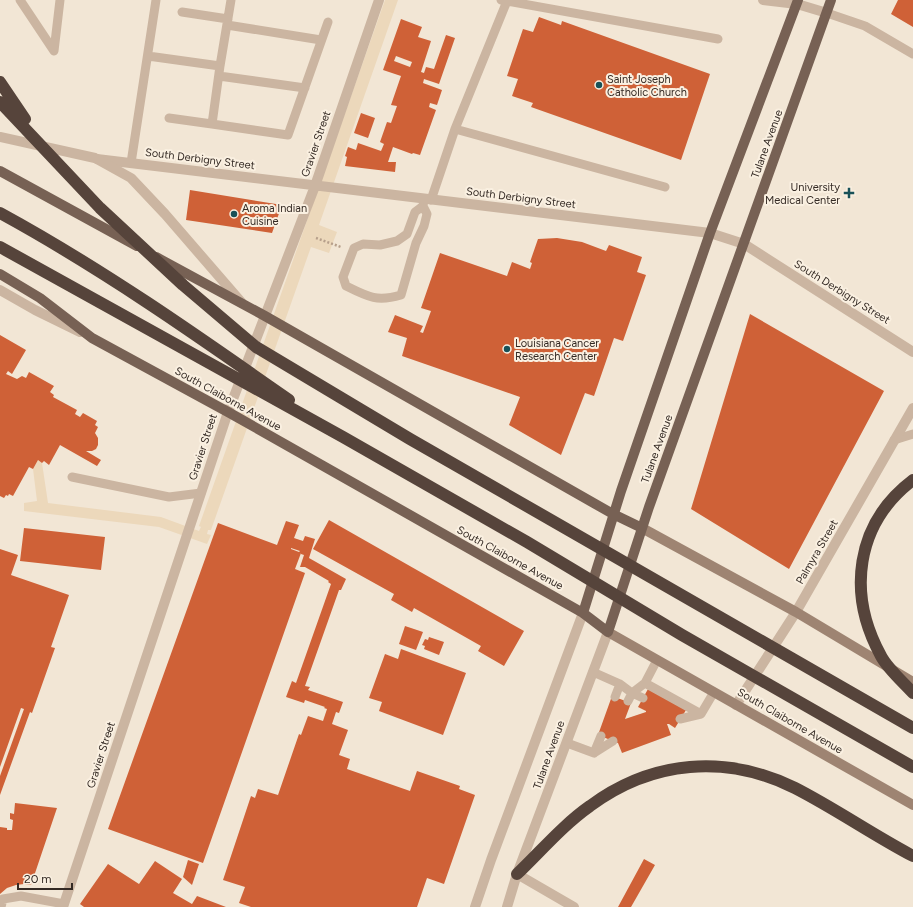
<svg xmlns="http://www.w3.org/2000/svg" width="913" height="907" viewBox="0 0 913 907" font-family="Figtree,sans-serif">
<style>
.plaza{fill:#ecd8bb}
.building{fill:#cf6137;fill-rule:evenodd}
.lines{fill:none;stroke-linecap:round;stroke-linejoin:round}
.path{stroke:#b69f8b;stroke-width:2.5;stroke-dasharray:2 2;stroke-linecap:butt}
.service{stroke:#cbb5a1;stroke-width:9}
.minor{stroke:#cbb5a1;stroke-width:10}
.tertiary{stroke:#cbb5a1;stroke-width:10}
.secondary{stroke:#9e8472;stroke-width:10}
.primary{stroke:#776154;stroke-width:10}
.motorway{stroke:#56443b;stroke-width:12}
.motorway-bridge{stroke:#56443b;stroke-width:12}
.poi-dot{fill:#185158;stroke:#faf0e1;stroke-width:1.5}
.labels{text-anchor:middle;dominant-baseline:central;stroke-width:4;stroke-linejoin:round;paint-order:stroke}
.poi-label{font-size:11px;fill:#342a24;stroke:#faf0e1;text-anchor:start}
.street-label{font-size:11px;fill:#342a24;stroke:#faf0e1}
</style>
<rect width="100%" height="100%" fill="#f2e6d5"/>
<!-- plaza -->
<path class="plaza" d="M385,0H398L319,225L337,232L329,253L311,247L211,530H208L207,534L211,535L207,544L159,527L24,511V503L37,501L33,469L38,460L42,463L48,503L161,517L199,531L201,527L199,526Z"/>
<!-- building -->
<path class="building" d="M898,0H913V27L891,14Z
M539,17L561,25L562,21L710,74L681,160L531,107L533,103L512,96L518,79L507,76L523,29L533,32Z
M401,19L422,27L418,37L431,41L421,72L424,73L426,67L434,69L446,35L455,38L439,84L424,79L423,83L442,90L437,105L430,103L429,107L436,110L420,155L413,153L412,154L393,147L388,162H396L395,172L345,166L347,157L345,156L348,147L356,150L358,143L381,151L384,144L380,142L387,122L391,123L397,106L391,105L401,76L383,70ZM396,56L412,62L410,67L394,61Z
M361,113L375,118L368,138L354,133Z
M190,190L282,205L272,233L186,220Z
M557,238L582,242L606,251L609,245L642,257L637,272L646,275L623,341L614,338L594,396L585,393L561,455L509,425L520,397L402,356L407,338L388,332L395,315L423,326L420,332L423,333L431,311L421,308L440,253L507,276L512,262L530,269L532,263L530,262L538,239Z
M750,314L884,391L789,569L691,509Z
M0,335L26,350L12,374L8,371L6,374L17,379L22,376L26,378L29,372L54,386L50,392L54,395L53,397L77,410L75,414L80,417L83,413L97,421L95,425L98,427L95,433L98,438V445L96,449L92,451H86L101,460L97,466L60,445L49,465L44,461L42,463L38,460L33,469L29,467L13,496L9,494L8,496L6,495L4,498L0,496Z
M329,520L524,631L504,666L478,651L481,646L414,608L412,612L391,600L394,594L313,549Z
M286,521L299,525L294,538L303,541L305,536L315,539L309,558L346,579L341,590H339L305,686L310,687L308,690L343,702L339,713L336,712L332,724L348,730L339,755L350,759L347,769L410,791L417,771L460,786L459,789L475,795L444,884L427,878L417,907H251L239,903L245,887L223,880L251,796L255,798L258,789L278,795L299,734L301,735L308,716L323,721L327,709L324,708L325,707L305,700L304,703L286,697L292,681L296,683L331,584L328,582L329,581L305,567H300L304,555L301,554V553L295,569L305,573L203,863L108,829L218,523L277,545ZM291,548L300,551L299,552L291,549Z
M24,528L105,537L101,570L20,561Z
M0,549L18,555L11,575L69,595L51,647L55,648L32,713L30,712L0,795V776L24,709L21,708L0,767Z
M405,626L423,632L416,650L399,644Z
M429,637L444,642L439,655L424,649L425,646L422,645L425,639L428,640Z
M401,649L466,673L443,735L379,711L382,702L369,698L385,654L398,659Z
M648,689L686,710L675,728L669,724H667L671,735L622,753L618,743L598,735L612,696L631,703L625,719L646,712V711L638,707Z
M15,803L57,808L31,885L24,884L16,885L7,888L0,894V827L7,828V830H12L13,820L10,819V813L14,814Z
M644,859L655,865L631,907H618Z
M188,860L199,864L192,885L183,877Z
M155,861L182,879L173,893L192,904L197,896L226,907H84L80,904L108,864L139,884Z"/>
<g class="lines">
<!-- path -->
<path class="path" d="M316,238L341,247"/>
<!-- service -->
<path class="service" d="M20,0L54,51L60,0
M501,0L718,39
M182,12L228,19
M827,13L865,26L913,54
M227,25L321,40
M148,56L220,66L212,124L288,135L328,22
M220,66L231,0
M219,76L305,88
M169,118L212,124
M455,129L665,187
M131,163L156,0
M431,200L455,129L507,1
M423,206L427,214L424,226L416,243L401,295C377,302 368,297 346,286L343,277L354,248L363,244L380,245L397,241L407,234L415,212L423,206L424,199
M894,440L913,434
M72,477L169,497L201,493
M657,660L645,683L701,714L714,692
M593,672L620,684L632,693L643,698
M615,697L620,684
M628,701L632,693L645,683
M680,719L701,714
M567,743L594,753L601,736
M594,753L613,741
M1,907L3,899L21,896L64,904"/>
<!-- minor -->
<path class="minor" d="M763,0L797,4L827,13
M97,159L710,233L744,244L913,352
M736,705L796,612L913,408
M517,874L574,907
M63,907L228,412L315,186L379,0"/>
<!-- tertiary -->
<path class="tertiary" d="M0,137L95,158L131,178L165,214L242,303
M0,290L35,310L80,332
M475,907L491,860L583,613
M507,907L517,874L608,632"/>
<!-- secondary -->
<path class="secondary" d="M642,528L796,612L913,682
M608,632L913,805"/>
<!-- primary -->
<path class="primary" d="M0,171L137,246
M156,257L265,316L613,514L642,528
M0,274L40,298L92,338L228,412L583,613L608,632L649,507L831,0
M583,613L621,491L710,233L798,0"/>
<!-- motorway -->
<path class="motorway" d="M517,874C541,851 563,825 590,806C652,760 726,754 795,788C836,809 873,835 913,856"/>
<!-- motorway-bridge -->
<path class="motorway-bridge" d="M0,82L25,119
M0,102L100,208L183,285L256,347L410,439L913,728
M0,213C101,268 195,334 289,400
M0,247L343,437L527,542L682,635L913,767
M913,480C855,524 847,594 881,656C887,668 904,683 913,693"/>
</g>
<!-- markers -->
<g class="poi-dot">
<circle cx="599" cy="85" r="4"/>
<path d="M847 187h4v4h4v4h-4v4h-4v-4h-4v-4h4z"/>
<circle cx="234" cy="214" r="4"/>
<circle cx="507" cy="349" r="4"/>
</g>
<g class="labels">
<!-- poi labels -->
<g class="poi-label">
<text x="607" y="79">Saint Joseph<tspan x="607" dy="13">Catholic Church</tspan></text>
<text x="840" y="187" text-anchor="end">University<tspan x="840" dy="13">Medical Center</tspan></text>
<text x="242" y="208">Aroma Indian<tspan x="242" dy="13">Cuisine</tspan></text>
<text x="515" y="343">Louisiana Cancer<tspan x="515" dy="13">Research Center</tspan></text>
</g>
<!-- street labels -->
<g class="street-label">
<text transform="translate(316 144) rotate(-71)">Gravier Street</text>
<text transform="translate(767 144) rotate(-70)">Tulane Avenue</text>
<text transform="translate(200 159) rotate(7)">South Derbigny Street</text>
<text transform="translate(521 198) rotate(7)">South Derbigny Street</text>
<text transform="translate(842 292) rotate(32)">South Derbigny Street</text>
<text transform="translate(228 399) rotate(29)">South Claiborne Avenue</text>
<text transform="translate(203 447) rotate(-72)">Gravier Street</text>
<text transform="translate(657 449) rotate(-70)">Tulane Avenue</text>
<text transform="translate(817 552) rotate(-60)">Palmyra Street</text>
<text transform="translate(510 558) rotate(29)">South Claiborne Avenue</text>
<text transform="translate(790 721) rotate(30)">South Claiborne Avenue</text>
<text transform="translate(101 755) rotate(-72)">Gravier Street</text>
<text transform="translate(549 755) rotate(-70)">Tulane Avenue</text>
</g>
</g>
<!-- scale -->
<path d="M18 883v6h54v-6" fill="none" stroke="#342a24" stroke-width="2"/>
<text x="24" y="883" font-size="12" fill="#342a24" stroke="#faf0e1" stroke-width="3" paint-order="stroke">20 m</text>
</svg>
